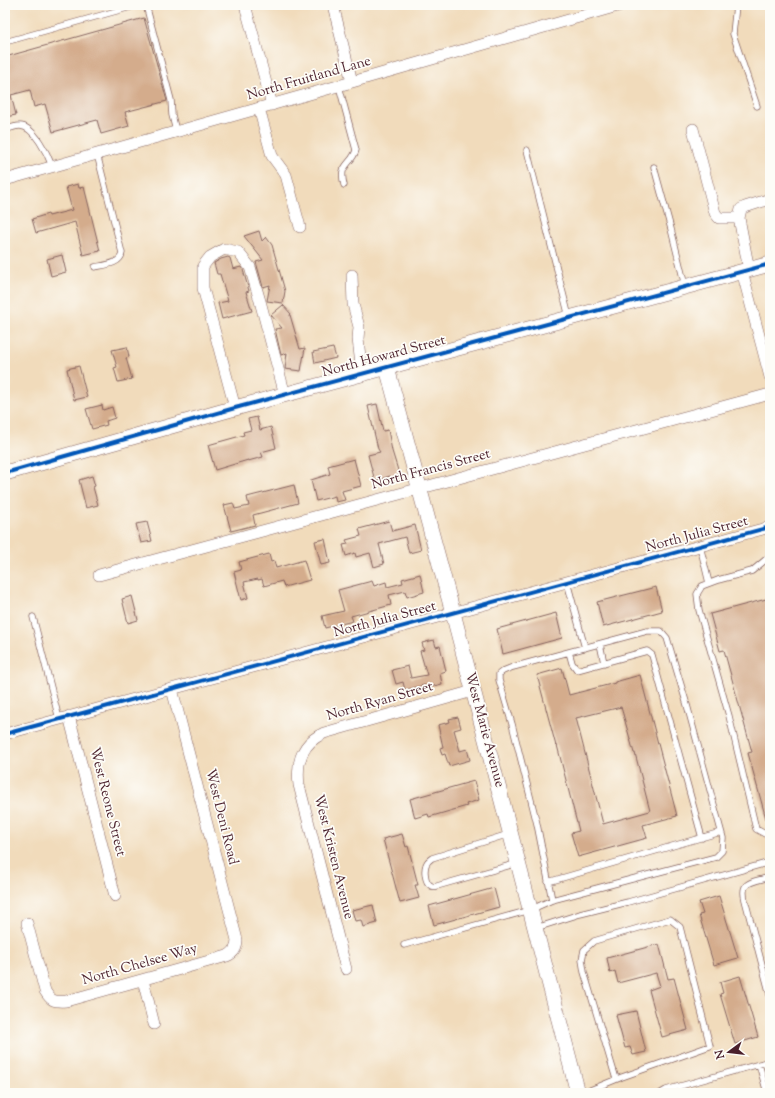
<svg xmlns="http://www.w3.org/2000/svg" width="775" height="1098" viewBox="0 0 775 1098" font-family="'Sorts Mill Goudy',serif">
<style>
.building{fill:#d4ac8c;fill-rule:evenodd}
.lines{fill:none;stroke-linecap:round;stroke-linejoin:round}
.lane-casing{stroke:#84615d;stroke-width:7}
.street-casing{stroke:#84615d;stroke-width:12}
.secondary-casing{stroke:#84615d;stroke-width:16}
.lane{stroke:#fff;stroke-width:5.5}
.street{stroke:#fff;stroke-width:11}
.secondary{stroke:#fff;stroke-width:15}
.cycleway-casing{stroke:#fdfcf7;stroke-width:6}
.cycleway{stroke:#0057b8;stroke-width:4}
.labels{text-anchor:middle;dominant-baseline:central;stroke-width:3.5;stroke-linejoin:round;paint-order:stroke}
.street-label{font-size:14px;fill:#4a1f2b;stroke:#fdfcf7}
</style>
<rect width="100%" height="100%" fill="#fdfcf7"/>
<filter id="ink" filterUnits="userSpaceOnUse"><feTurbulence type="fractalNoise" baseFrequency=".025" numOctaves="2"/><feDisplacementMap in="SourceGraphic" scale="8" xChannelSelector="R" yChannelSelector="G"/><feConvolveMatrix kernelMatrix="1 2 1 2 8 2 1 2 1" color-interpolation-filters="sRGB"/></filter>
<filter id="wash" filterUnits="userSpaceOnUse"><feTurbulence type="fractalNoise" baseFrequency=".012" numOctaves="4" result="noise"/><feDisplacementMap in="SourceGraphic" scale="16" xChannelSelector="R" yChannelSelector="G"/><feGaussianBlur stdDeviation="0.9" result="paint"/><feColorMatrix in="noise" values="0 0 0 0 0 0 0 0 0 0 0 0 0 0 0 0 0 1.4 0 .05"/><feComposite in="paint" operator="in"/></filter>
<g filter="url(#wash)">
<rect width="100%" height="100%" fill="#f1dbbb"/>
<g id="blocks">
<!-- building -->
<path class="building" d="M144,18L167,101L125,112L129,126L101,134L97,120L53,132L45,104L34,107L30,90L11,95L16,115L5,117V74L9,73L5,60V57Z
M78,184L79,188L84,187L100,251L83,255L75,222L36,233L32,219L48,214L49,216L72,210L66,187Z
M259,231L262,241L266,237L272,245L285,291L283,303L267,301L270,285L263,287L256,262L263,260L244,236Z
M62,255L66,272L51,276L47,259Z
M228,257L230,258L233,269L241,267L243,270L249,291L246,292L252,311L222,319L218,303L228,301L220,274H217L214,263L221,259Z
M283,305L291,314L290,315L300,349L305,348L301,371L285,369L287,353L281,355L275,329L282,328L271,315Z
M127,347L129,357L126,358L132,379L118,382L114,368L117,367L112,350Z
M333,348L336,358L315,363L313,352Z
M79,366L87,397L74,400L67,369Z
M377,404L383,431L388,430L392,451L400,477L391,480L390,476L375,481L368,455L380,452L378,449L368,406Z
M102,405L103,410L112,407L115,418L106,421L107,425L92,429L86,409Z
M257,417L260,430L271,427L276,448L261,452L263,457L248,461V460L215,470L208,445L244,435L243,432L251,430L248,419Z
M354,459L361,486L342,491L345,500L336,502L335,496L316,501L311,480L330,474L328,466Z
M92,476L95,486L93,487L98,505L86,508L79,480Z
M294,485L298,503L253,515L255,525L231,531L224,505L233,503L235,509L249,506L247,497Z
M389,521L392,531L415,525L421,550L409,553L405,537L379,544L384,564L374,567L370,553L356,557L355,553L346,556L343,545L348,544L346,540L361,536L359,529Z
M147,522L152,541L141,543L136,524Z
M325,539L330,563L321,565L315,541Z
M269,554L271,562L274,561L276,568L304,560L310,580L284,587L282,581L264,586L262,579L258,580V579L244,582L248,598L241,600L234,572L241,570L239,562Z
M420,574L424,592L407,597L405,591L389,595L391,605L351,616L353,621L325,628L322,616L344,611L338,590L372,581L374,586L386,582L387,587L403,583L402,579Z
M656,587L662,611L603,627L597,602Z
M132,596L138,620L128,623L122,599Z
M770,598V825L768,826L748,753L752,752L724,650L720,651L710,614Z
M556,613L562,638L503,654L497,629Z
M434,640L436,647L440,646L446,671L440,673L442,684L426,688L425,685L405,690L403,682L396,684L392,670L408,666L411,678L427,675L420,651L424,650L422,643Z
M562,668L569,695L615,683V682L640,675L677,816L643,825L647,838L578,857L571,833L579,831L557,745L556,746L537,675ZM621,707L634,753H635L650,811L603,824L576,718Z
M458,717L461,728L454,730L460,751L467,749L470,760L449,766L445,754L442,755L440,748L443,747L438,725L450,722L449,719Z
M474,781L479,800L466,804L467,806L429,817L428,814L415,818L410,799Z
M402,834L406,847L408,846L418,885H415L419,898L400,903L383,839Z
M494,888L499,907L434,925L429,906Z
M719,896L738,958L714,965L699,915L703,914L699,902Z
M373,905L377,923L363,927L361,920L355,921L352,910Z
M659,944L668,979L674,978L688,1030L662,1037L649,990L660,986L656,973L618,983L615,971L610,973L607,958Z
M740,976L758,1037L735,1044L720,994L723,993L720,982Z
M636,1011L646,1052L633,1055L630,1047L625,1048L616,1015Z"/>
</g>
</g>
<g filter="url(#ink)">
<use href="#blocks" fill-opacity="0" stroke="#84615d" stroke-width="1"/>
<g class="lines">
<!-- lane casing -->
<g class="lane-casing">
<path id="lane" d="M146,5L171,100L172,115L176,131
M736,5L733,34L757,106
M5,42L138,5
M339,86L356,150C354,159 346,163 343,171C342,176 343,181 344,185
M5,130C10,128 15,126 20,126C34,126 48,155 52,166
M527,150L569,317
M654,167L671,229L685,286
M95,267C104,265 121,264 122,253L97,154
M700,546L709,583
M770,556L752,571L718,580L702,586L697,594L699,610L729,716L756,829L765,834H770
M567,582L585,648
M33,617L59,719
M600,644L604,663
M569,652L572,663L577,670L647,651L652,655L702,838
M509,834L432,858C429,860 427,862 426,865C424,870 425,882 430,885C432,887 434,887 437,886L518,863
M770,877C764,879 748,881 745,887C743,891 744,896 745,900L770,995
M548,882L721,832
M536,928L580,914L628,902L770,862
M404,945L530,910L552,900L716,857L722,851L723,838L687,705L667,638L661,631H647L513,667L503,671L499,674V680L512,724L537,824L552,900
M759,1064L767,1093
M583,1093L622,1077L710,1046L680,927L670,919L594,941L584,950L582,960L584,972L616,1079
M661,1093L666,1090L770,1061"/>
</g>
<!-- street casing -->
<g class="street-casing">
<path id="street" d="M245,5L272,105
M333,5L352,82
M259,108L272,156L286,175L300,227
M693,129L715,213L719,218H739
M5,180L352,82L621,5
M749,270L739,218L741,209L745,207L770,199
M742,271L770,377
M352,275L353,304L359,327L358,339L362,374
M235,408L203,288V266L210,257L224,249L238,252L250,267L260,301L285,395
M99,575L770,394
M69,716L115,896
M5,734L770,527
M27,923L45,991C51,1001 54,1002 66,1001L227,956C234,953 237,948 237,940L172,689
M346,969L299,785C296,761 302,743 324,733L473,691
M143,980L154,1024"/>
</g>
<!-- secondary casing -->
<g class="secondary-casing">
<path id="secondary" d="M387,368L453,613L578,1093
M5,473L235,408L770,264"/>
</g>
<!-- lane -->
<use href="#lane" class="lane"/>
<!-- street -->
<use href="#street" class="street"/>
<!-- secondary -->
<use href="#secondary" class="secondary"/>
<!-- cycleway casing -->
<g class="cycleway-casing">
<path id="cycleway" d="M5,473L235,408L770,264
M5,734L770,527"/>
</g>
<!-- cycleway -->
<use href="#cycleway" class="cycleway"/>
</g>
</g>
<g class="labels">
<!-- street labels -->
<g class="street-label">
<text transform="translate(309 79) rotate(-16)">North Fruitland Lane</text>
<text transform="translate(384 357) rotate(-15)">North Howard Street</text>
<text transform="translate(431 470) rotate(-15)">North Francis Street</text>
<text transform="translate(697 535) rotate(-15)">North Julia Street</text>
<text transform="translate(385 620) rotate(-15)">North Julia Street</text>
<text transform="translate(380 702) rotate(-16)">North Ryan Street</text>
<text transform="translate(484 730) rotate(75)">West Marie Avenue</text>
<text transform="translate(107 802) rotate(76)">West Reone Street</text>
<text transform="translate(221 817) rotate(76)">West Deni Road</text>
<text transform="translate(333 857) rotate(76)">West Kristen Avenue</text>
<text transform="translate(140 965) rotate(-16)">North Chelsee Way</text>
</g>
</g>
<!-- margin -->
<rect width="775" height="1098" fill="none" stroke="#fdfcf7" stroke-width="20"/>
<!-- north arrow -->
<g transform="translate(729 1052) rotate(255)" stroke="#fdfcf7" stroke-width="3" paint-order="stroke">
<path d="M0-3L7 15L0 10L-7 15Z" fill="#4a1f2b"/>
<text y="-6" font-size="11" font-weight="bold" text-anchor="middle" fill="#4a1f2b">N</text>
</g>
</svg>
